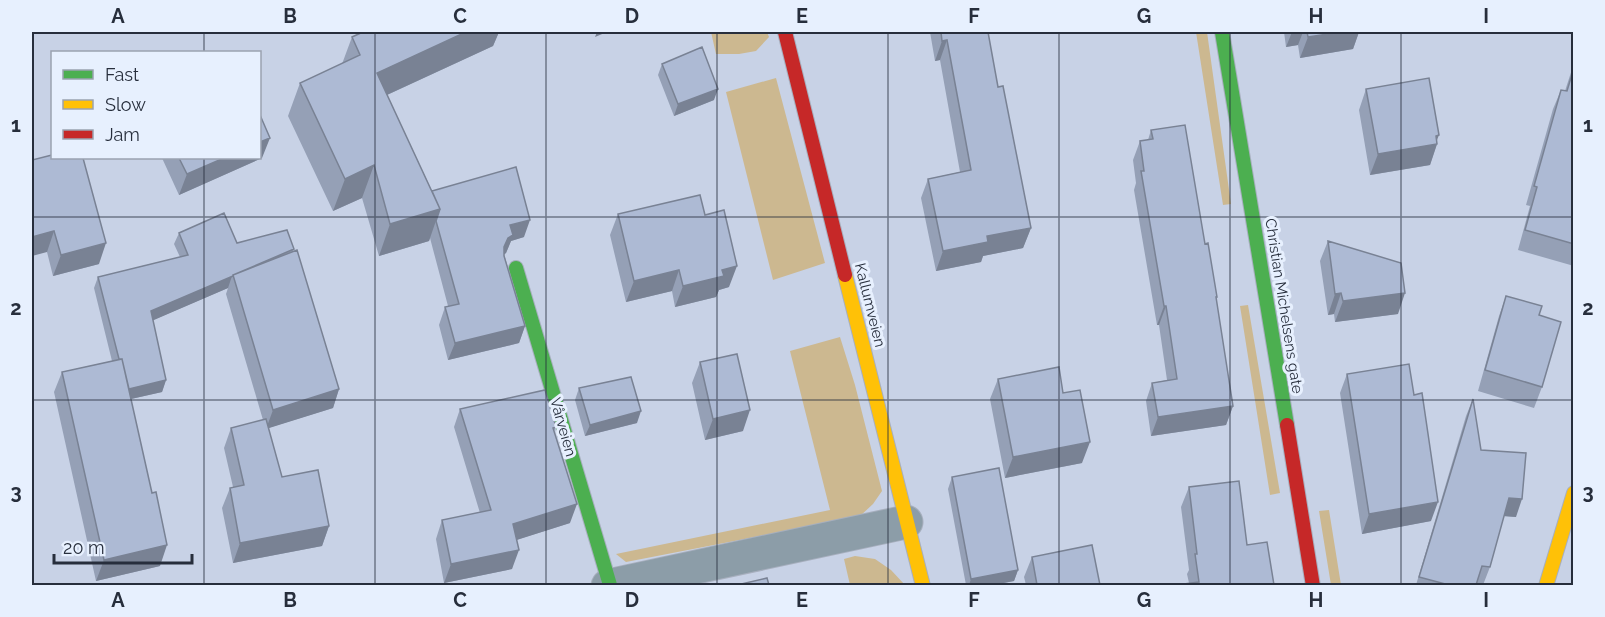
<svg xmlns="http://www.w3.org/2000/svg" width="1605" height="617" viewBox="0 0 1605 617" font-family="Raleway,sans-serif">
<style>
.green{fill:#ccb890}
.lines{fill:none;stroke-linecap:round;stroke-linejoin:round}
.street-casing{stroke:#a7afbe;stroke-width:35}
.fast-casing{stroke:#a7afbe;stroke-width:16}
.slow-casing{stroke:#a7afbe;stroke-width:16}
.jam-casing{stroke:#a7afbe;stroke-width:16}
.street{stroke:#8c9da8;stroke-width:33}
.fast{stroke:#4caf50;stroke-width:14}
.slow{stroke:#ffc107;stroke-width:14}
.jam{stroke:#c62828;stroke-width:14}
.wall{fill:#95a0b6}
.shaded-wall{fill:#798294}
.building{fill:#adbad4;stroke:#798294;stroke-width:1.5}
.grid{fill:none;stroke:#272e3c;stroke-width:1.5;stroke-opacity:0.55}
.labels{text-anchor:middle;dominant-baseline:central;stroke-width:6;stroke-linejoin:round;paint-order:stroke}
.street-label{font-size:15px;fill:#272e3c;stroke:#e7f0fe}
.neatline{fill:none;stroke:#272e3c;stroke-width:2}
.grid-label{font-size:20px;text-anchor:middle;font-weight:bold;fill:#272e3c}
</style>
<rect width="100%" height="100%" fill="#c8d2e6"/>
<!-- green -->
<path class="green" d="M711,32H767L769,37L756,51L739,54H716Z
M1196,32H1207L1231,204L1223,205Z
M776,78L825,263L773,280L726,92Z
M1248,305L1280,493L1270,495L1240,306Z
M840,337L855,385L882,491L873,504L859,517L626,562L616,554L830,510L790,351Z
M1329,510L1341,585H1331L1319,511Z
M855,556L875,559L891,570L905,585H850L844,559Z"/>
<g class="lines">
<!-- street casing -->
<g class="street-casing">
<path id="street" d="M608,586L906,522"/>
</g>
<!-- fast casing -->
<g class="fast-casing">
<path id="fast" d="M1222,32L1287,425
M516,268L610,585"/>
</g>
<!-- slow casing -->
<g class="slow-casing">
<path id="slow" d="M845,275L923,586
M1546,586L1574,493"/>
</g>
<!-- jam casing -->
<g class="jam-casing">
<path id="jam" d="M785,32L845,275
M1287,425L1313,586"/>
</g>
<!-- street -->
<use href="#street" class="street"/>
<!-- fast -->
<use href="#fast" class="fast"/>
<!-- slow -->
<use href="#slow" class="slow"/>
<!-- jam -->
<use href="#jam" class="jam"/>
</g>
<!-- wall -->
<path class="wall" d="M363,32H499L493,46L387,95L432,191L524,237L511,241L506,253L504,254L525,326L519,343L448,360L439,325L445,307L448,306L430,238L429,241L379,256L362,198L333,211L288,116L300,83L342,64L352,37Z
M930,32H988L998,87L1031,228L1023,248L983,256L981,262L936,271L921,198L928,179L960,172L940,60L935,61Z
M1284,32H1359L1353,49L1300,58L1298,45L1286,47Z
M1574,63V266L1518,250L1530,206L1526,205L1553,109L1561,90L1565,91Z
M662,64L714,100L674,116L658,75Z
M1366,89L1437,141V144L1430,165L1370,175L1359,110Z
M1151,130L1205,244L1216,299L1233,406L1226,425L1151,436L1146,401L1152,383L1167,380L1159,325H1157L1134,190L1136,183L1133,160L1140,141L1148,140Z
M162,158H262L179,195Z
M32,160L99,264L53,276L47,252Z
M618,214L705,215L729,287L719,290L716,297L675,307L672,291L626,302L610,235Z
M179,233L237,243L294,249L293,251L339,389L333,408L268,428L282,477L329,526L322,546L233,563L222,508L230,488L233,487L224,448L231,428L263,420L226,294L228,288L153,320L166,380L162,392L131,399L160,566L96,581L54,392L62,372L112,361L94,288L98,277L180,257L174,244Z
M1328,241L1398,314L1335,322L1334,314L1328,315L1320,261Z
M1506,296L1539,315L1542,387L1534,408L1478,391L1499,316Z
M700,362L743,431L705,440L692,383Z
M1347,374L1431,521L1362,534L1340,393Z
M998,379L1063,393L1082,463L1005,478L990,399Z
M579,388L637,423L585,436L575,400Z
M1473,399L1481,450L1516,517L1504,516L1490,567L1483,585L1476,584V585H1416L1466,416Z
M460,409L556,427L554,431L570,523L516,540L512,569L444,583L436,539L442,520L480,513L454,427Z
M952,477L1018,570L1014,581L993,585H966L948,489Z
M1189,487L1247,545L1274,585L1189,583L1187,574L1189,570L1181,507Z
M1032,557L1100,585H1026L1024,577Z"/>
<!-- shaded-wall -->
<path class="shaded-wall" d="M466,32H499L493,46L365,105L377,73Z
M597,32H607L595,37Z
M1292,32H1303L1298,45L1286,47Z
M1341,32H1359L1353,49L1300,58L1308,37Z
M947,40L940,60L935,61L942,41Z
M718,89L714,100L674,116L678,104Z
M1439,135L1435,145L1437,144L1430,165L1370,175L1378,154Z
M270,138L262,158L179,195L187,174L224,158H260V142Z
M374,165L362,198L333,211L345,179Z
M440,209L429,241L379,256L390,224Z
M530,220L524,237L511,241L506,253L502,256L510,225Z
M1031,228L1023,248L983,256L981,262L936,271L943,251L987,236Z
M54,231L47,252L32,256V237Z
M106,243L99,264L53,276L61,255Z
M737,266L729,287L719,290L716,297L675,307L683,286L722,270Z
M679,270L672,291L626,302L634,281Z
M232,276L228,288L147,323L151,311Z
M1341,293L1334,314L1328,315L1335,294Z
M1405,293L1398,314L1335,322L1343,301Z
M1164,306H1166L1159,325H1157Z
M525,326L519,343L448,360L455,343Z
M166,380L162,392L122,401L126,389Z
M339,389L333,408L266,429L273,410Z
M1233,406L1226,425L1151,436L1158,417Z
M750,410L743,431L705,440L713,419Z
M641,411L637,423L585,436L590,425Z
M1090,442L1082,463L1005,478L1013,457Z
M1509,498L1522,499L1516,517L1503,516Z
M1438,502L1431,521L1362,534L1369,514Z
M577,504L570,523L507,543L513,524Z
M329,526L322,546L233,563L240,543Z
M167,545L160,566L96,581L104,560Z
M519,550L512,569L444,583L451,564Z
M1018,570L1014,581L993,585H969L971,579Z"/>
<!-- building -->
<path class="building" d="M363,32H466L377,73L440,209L390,224L374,165L345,179L300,83L360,55L352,37Z
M941,32H988L998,87L1003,86L1031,228L987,236L988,242L943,251L928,179L971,170L947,40L942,41Z
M1307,32H1341L1308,37Z
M702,47L718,89L678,104L662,64Z
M1574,68V244L1525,230L1537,187L1534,186L1561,90L1567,91Z
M1429,78L1439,135L1436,136L1437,144L1378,154L1366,89Z
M260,115L270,138L260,142Z
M1185,125L1205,244L1208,243L1217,297H1216L1233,406L1158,417L1152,383L1177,379L1166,306H1164L1141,171H1144L1140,141L1153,139L1151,130Z
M52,155V158H83L106,243L61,255L54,231L32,237V160Z
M179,158H224L187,174Z
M516,167L530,220L510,225L513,235L508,238L504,247V256L525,326L455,343L445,307L459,304L436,221L440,209L432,191Z
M700,195L705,215L724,210L737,266L722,270L724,276L683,286L679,270L634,281L618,214Z
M224,213L237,243L287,230L294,249L233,275V276L151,311L166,380L129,389L122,359H119L98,277L188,255L179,233Z
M1328,241L1401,263L1405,293L1343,301L1341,293L1335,294Z
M297,250L339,389L273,410L233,275Z
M1506,296L1542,306L1539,315L1561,322L1542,387L1485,370Z
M737,354L750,410L713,419L700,362Z
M122,359L152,493L156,492L167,545L104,560L62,372Z
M1409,364L1414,395L1422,393L1438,502L1369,514L1347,374Z
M1059,367L1063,393L1080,390L1090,442L1013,457L998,379Z
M631,377L641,411L590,425L579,388Z
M545,390L556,427L553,428L577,504L513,524L519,550L451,564L442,520L491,510L460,409Z
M1473,399L1481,450L1526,453L1522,499L1509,498L1490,567L1482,566L1476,585H1449L1419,577Z
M266,419L282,477L318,470L329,526L240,543L230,488L244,485L231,428Z
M999,468L1018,570L971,579L952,477Z
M1239,481L1247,545L1267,542L1274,585H1176L1199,582L1195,554H1197L1189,487Z
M1092,545L1100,585H1037L1032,557Z
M767,578L769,585H737Z"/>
<!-- grid -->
<path class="grid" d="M204,32V52M375,32V586M546,32V586M717,32V586M888,32V586M1059,32V586M1230,32V586M1401,32V586M204,158V586M32,217H1574M32,400H1574"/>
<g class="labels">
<!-- street labels -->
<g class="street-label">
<text transform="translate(870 305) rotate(76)">Kallumveien</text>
<text transform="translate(1284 306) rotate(81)">Christian Michelsens gate</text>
<text transform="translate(563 427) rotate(74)">Vårveien</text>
</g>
</g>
<!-- border -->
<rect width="1605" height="617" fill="none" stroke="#e7f0fe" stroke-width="66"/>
<!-- legend -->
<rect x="51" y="51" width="210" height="108" fill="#e7f0fe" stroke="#9aa2b0" stroke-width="1.5"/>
<rect x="63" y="70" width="30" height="9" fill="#4caf50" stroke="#9aa2b0" stroke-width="1.5"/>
<text x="105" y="81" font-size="18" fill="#272e3c">Fast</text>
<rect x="63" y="100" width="30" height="9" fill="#ffc107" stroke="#9aa2b0" stroke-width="1.5"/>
<text x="105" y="111" font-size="18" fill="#272e3c">Slow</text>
<rect x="63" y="130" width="30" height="9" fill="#c62828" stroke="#9aa2b0" stroke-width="1.5"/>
<text x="105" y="141" font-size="18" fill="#272e3c">Jam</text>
<!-- scale -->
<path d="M54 554v9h138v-9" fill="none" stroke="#272e3c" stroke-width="3"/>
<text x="63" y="554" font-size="18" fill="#272e3c" stroke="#e7f0fe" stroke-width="4.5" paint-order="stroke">20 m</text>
<rect x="33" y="33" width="1539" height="551" class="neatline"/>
<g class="grid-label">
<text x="118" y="23">A</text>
<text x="290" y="23">B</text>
<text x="460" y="23">C</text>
<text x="632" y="23">D</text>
<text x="802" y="23">E</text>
<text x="974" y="23">F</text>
<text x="1144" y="23">G</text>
<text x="1316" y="23">H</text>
<text x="1486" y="23">I</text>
<text x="16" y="132">1</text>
<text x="1588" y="132">1</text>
<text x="16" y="315">2</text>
<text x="1588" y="315">2</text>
<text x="16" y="499">3</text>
<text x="1588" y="499">3</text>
<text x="118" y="607">A</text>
<text x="290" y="607">B</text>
<text x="460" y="607">C</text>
<text x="632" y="607">D</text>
<text x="802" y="607">E</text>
<text x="974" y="607">F</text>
<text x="1144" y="607">G</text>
<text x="1316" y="607">H</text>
<text x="1486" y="607">I</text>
</g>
</svg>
